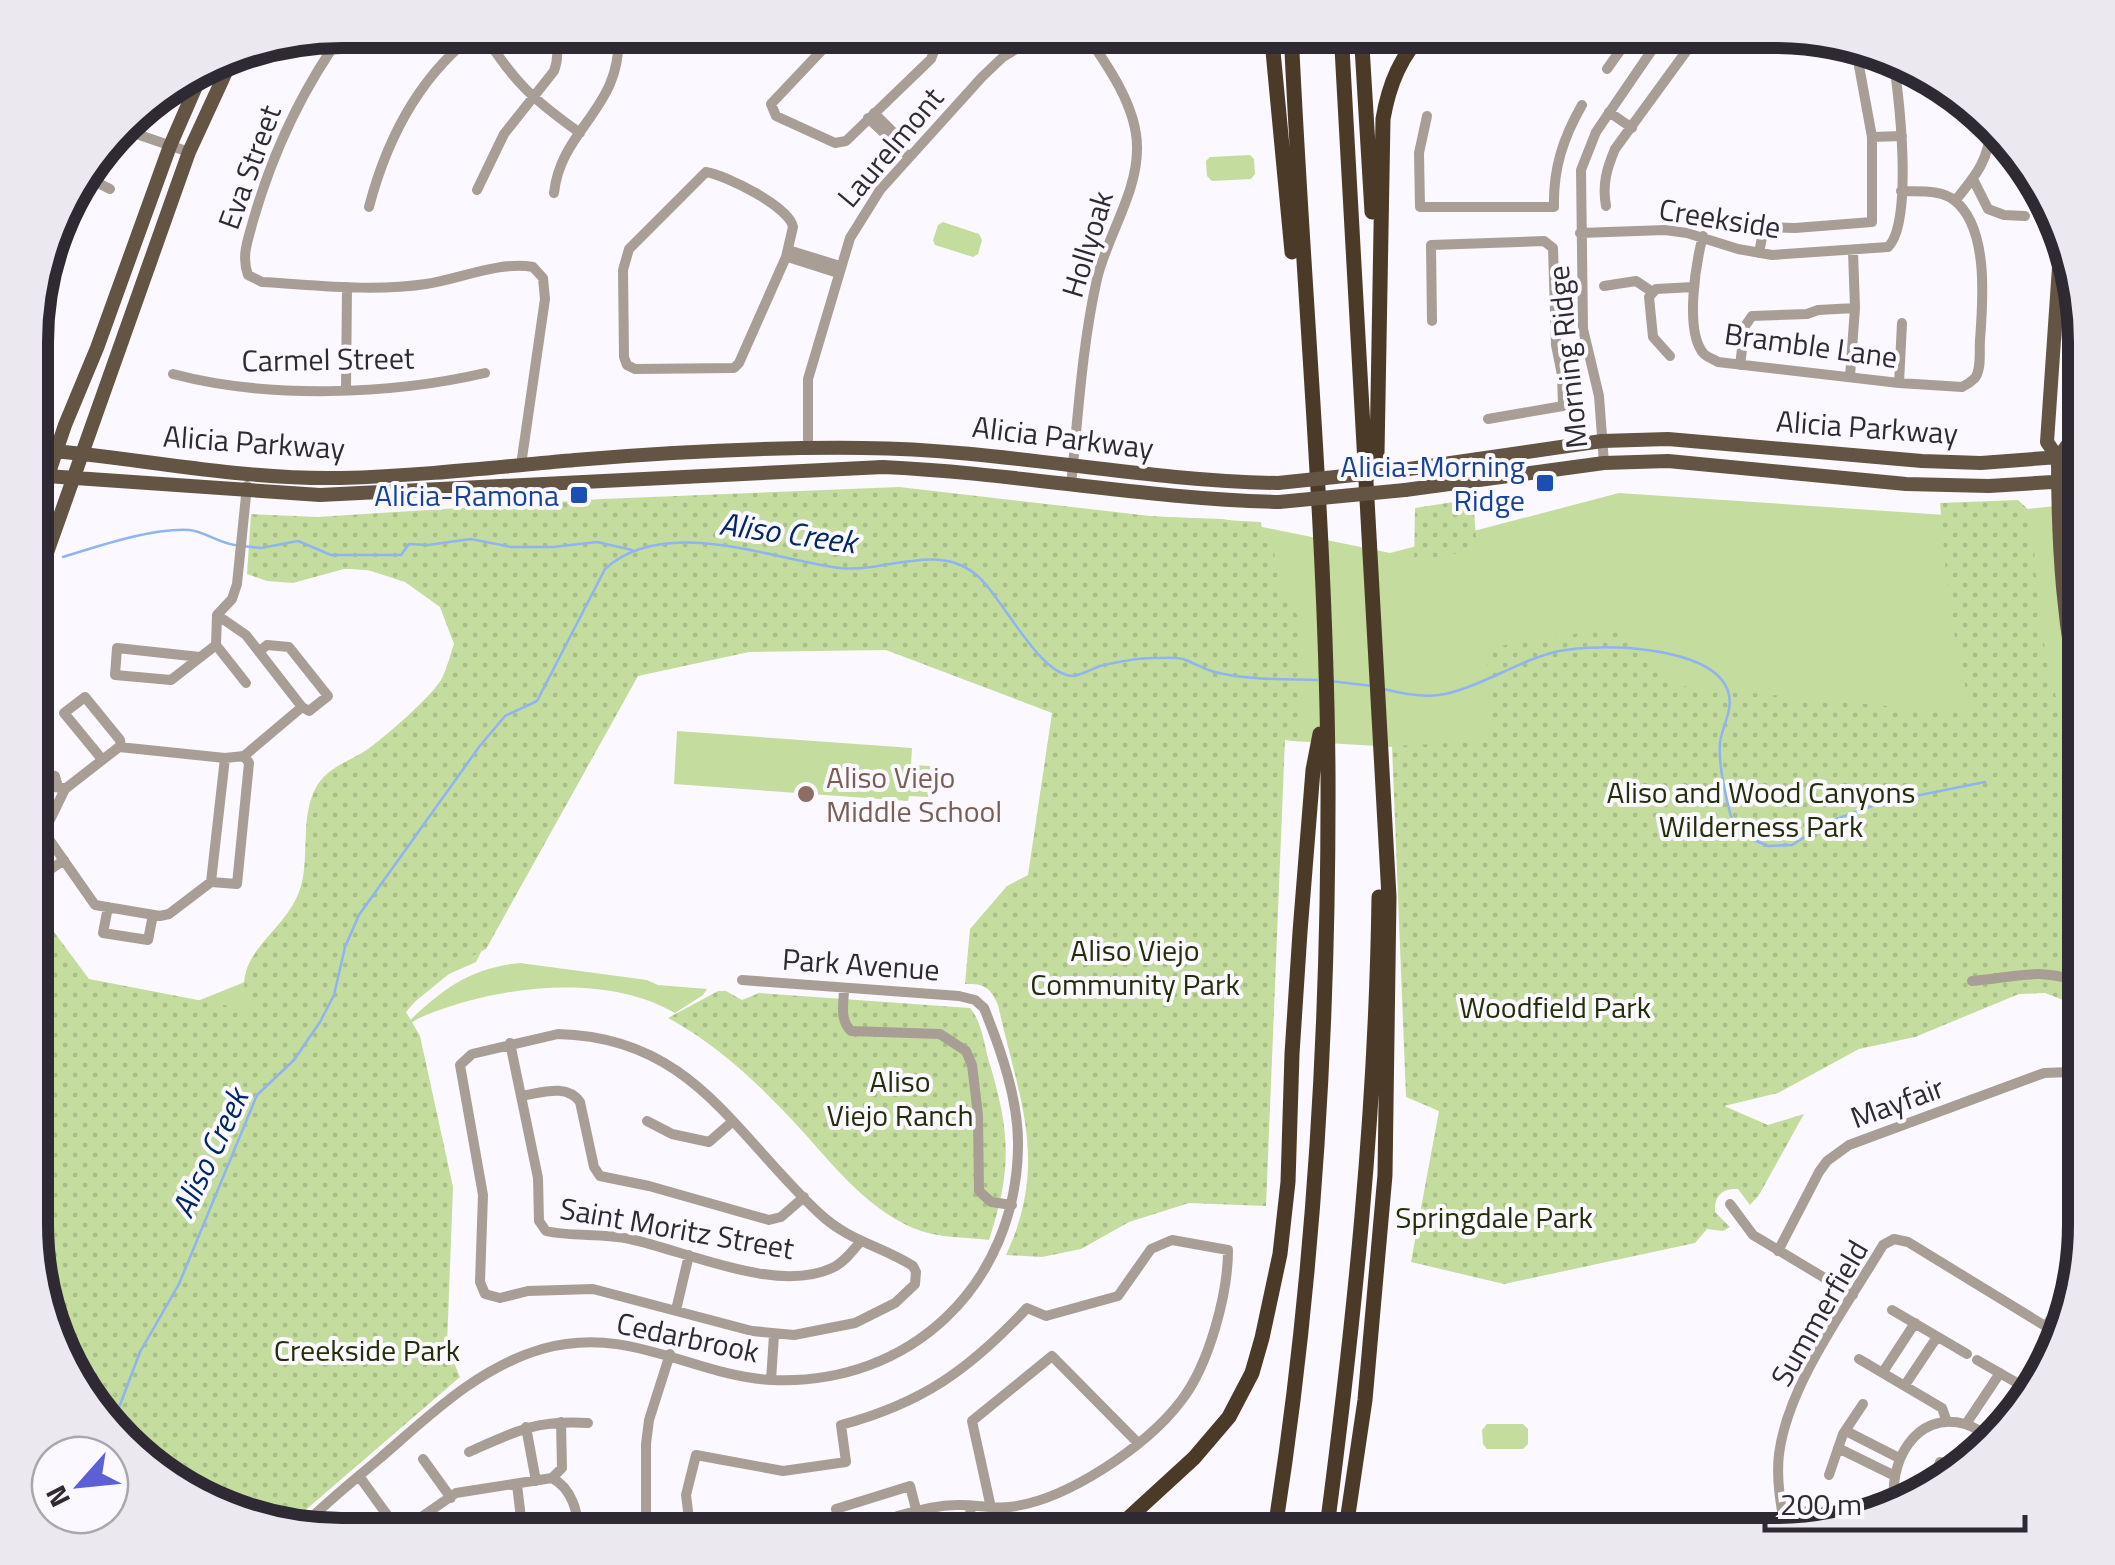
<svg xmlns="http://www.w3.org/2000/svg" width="2115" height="1565" viewBox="0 0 2115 1565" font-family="'Titillium Web',sans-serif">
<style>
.green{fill:#c4dc9e}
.park{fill:url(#park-dots)}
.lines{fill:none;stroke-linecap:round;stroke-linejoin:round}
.stream{stroke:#8fb4f1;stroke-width:2.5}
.minor{stroke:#a89e95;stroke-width:10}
.major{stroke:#635444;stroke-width:14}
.highway{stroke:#4b3a28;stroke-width:15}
.major-bridge{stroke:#635444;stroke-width:14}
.transit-dot{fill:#1a4fb4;stroke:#fbf9ff;stroke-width:4}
.education-dot{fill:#8d6e63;stroke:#fbf9ff;stroke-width:4}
.labels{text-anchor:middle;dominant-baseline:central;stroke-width:8;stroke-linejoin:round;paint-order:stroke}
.street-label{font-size:30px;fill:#2e2933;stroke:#fbf9ff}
.transit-label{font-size:30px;fill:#164399;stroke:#fbf9ff;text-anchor:end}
.education-label{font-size:30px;fill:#785e54;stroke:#fbf9ff;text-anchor:start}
.park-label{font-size:30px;fill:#232f09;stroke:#fbf9ff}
.water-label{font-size:32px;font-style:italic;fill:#002868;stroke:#fbf9ff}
.rim{fill:none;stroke:#2e2933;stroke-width:12}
</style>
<defs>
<pattern id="park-dots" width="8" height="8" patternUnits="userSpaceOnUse" patternTransform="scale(2.5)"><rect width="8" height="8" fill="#c4dc9e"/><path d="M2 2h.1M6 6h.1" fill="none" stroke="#a9bd89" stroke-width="1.8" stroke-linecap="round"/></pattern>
</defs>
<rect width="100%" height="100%" fill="#fbf9ff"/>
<!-- green -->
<path class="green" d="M1250,155L1254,159L1255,174L1251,179L1212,181L1207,176L1206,161L1210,157Z
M943,222L979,234L982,240L978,254L973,257L935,245L933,240L938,225Z
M1619,493L1960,516L2085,503V904L1513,754L1292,741L1155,717L870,644L762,640L613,683L476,962L449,974L397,1016L137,1458L62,1362L31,1244L107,997L190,1004L280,968L464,655L449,606L392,572L350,569L353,523L817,506L1223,519L1390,553Z
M677,731L912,748L911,765L930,766L928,797L909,796L908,801L674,784Z
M520,963L647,980L658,985L707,989L703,995L675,1013C604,972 497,986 424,1016C416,1019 411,1024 403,1027C440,991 468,968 520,963Z
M1487,1424H1523L1528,1429V1444L1523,1449H1487L1483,1444L1482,1430Z"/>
<!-- park -->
<path class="park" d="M899,487L1150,516L1261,522L1264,543L1273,544L1279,589L1298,616L1300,738L1285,739L1266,1206L1189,1203L1129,1222L1081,1249L1042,1257L1006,1255C1050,1161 1018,1097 998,1005C991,988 984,983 965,984L970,929L1007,886L1028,875L1052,713L886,650L749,652L638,676L486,949L441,972L406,1012L420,1036L453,1187L447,1346L460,1377L287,1526L223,1511L137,1458L62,1362L31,1244V901L89,979L250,1010C227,958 277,939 297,897C313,863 297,817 318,784C330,766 352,760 368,749C386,736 430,698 441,680C447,669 450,655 454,644L440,607L405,582L365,569H344L293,583L267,581L247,574L251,514L317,517L602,499Z
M1473,499L1477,549L1414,562L1415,508Z
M2018,500L2031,512L2039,614L2049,672L2085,801L2084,1008L2045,993L2019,994L1915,1037L1859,1049L1778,1093L1724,1106L1768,1125L1804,1114L1759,1195L1750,1205L1738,1189C1722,1188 1714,1196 1715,1212L1730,1227L1723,1231L1707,1229L1695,1243L1504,1284L1411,1262L1439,1111L1406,1097L1392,746L1492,741L1486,648L1618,627L1669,685L1971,714L1949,609L1940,503Z
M718,991H726L742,1000L759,993L970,1008C981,1021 984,1042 988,1058C1010,1130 1013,1167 989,1240C964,1237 936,1238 913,1228C861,1205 830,1160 793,1121C756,1081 716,1044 668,1018Z"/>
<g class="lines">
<!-- stream -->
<path class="stream" d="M242,546L261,548L298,541L331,555H401L409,544L428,545L471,539L511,547H553L597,542L632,550
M63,557C99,546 151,528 189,530C204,531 218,543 235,545
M1330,681L1372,686
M1384,689C1403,694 1426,698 1445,694C1485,685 1519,660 1559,651C1599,643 1712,645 1728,691C1734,710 1722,726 1720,743C1718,766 1728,810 1736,832L1768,846L1792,845L1831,821L1880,803L1985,782
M112,1426L140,1352L179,1284L257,1095L294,1060L320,1022L334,995L345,947L359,915L479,747L505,716L537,701L605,569C664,515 771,559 840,568C883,573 936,543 974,573C1001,593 1037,674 1072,676C1080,676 1092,669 1100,666C1117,662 1135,658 1153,658C1162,658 1174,657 1183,659C1195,663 1206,671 1219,673C1250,680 1285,679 1317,680"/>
<!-- minor -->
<path class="minor" d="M345,30C302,89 273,151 253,221C248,240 241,256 248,275L262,282C316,285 372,292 426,284C460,279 498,261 533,267L543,278L545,299L521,465
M481,30C514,82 531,98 580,133
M841,30L771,104L776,116L835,143L846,141L931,59L936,46L925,30
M1607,69L1634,31
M1897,79L1929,77
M1609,112L1632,128
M874,113L902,141
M1427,116L1419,153L1420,207H1554C1553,169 1563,138 1582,105
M868,118L909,157
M119,128L189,152
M1872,137L1902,136
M706,172C726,175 790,207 793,227L786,257L739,363L734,368L635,369L627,365L624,357L623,270L629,249Z
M82,175L110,189
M1973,179L1988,209L2004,215L2025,216
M477,190L504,134L554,71C560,55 557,45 550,30
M554,193C561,127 625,108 618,30
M1955,201C1978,173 1988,161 1992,124
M1606,206C1602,184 1607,168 1615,149L1701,31
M369,207C387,138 421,73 480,30
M1580,233L1665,230L1687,233L1738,249L1772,255L1888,247C1914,223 1899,89 1892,53
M1703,236C1696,262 1684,332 1704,354C1708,358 1714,359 1718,362L1899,383L1962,387C1968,384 1971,382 1975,378C1982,368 1979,351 1980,340C1983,301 1989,227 1954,200C1940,189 1918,192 1901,191
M788,250L840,266
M1759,253L1764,227L1795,228L1872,222V137L1857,55
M791,258L838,273
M1604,286L1636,281L1651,291
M35,292L86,177
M1432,321L1431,245L1544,241L1553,248L1556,345L1562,375L1563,406L1488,419
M1670,356L1653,337L1649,297L1656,289L1694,287
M1740,365L1745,326L1752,316L1807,314L1818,310L1855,308
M173,374C267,399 390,395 485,373
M1850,377L1855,308L1853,251
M1899,383L1902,323
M346,389L347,287
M808,449V379L850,238L880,190L982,77L1003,57L1047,30
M1604,463L1599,396L1583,329L1581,170L1596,132L1665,31
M1071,485C1078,417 1082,345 1097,279C1107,236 1138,192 1137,147C1137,106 1106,63 1083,30
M217,615L246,635L302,707
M216,645L246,683
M200,657L117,648L115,675L171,680L216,645L217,615L232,599L237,584L247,486
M119,747L225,758L244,756L249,763L237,884L211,882L169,914L160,916L95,905L44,832L65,789Z
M244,756L302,707L309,711L328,696L289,647L267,645L260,651
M101,758L64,713L85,697L120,740L121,747
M32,771L55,776L58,787
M32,785L64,788
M32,862L41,876L64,860
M211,882L225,758
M108,907L103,933L148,940L153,915
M1972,981C2011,978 2047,965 2084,985
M844,988C844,1004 839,1019 851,1031L940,1034L966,1051L972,1065L978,1115L979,1191L991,1202L1012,1205
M558,1034C692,1037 733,1133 820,1214C849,1241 881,1246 913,1266L916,1272L915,1284L895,1303L855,1323L794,1335L752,1331L593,1289L528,1291L500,1298L485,1294L480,1282L483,1195L460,1065L472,1054Z
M510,1043L538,1178L539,1221L546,1231C572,1237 602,1233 630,1239C686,1251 777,1294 832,1268C843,1263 852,1252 860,1242
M521,1096C541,1093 567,1083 580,1102L594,1167L600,1176L649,1186L769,1220L781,1217L804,1197
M647,1121L672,1134L709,1142L733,1121
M1730,1204L1753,1235L1853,1295
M1778,1251L1819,1172L1827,1161L1849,1145L2044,1073L2070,1072L2084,1079
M676,1310L689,1255
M1892,1310L1967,1354
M2046,1326L2076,1281
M1859,1359L1942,1408L1947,1422
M1977,1360L2031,1391
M1883,1372L1915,1323
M771,1380L774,1335
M1905,1385L1937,1337
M561,1422L562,1468L552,1478C573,1489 577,1512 580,1534
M1966,1424L2000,1373
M526,1427L536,1481
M1846,1431L1899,1458
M1990,1437L2023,1386
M1838,1448L1893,1475
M469,1452C516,1431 535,1420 588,1423
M423,1459L451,1498
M1829,1475L1843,1434L1863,1404
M359,1476L395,1526
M1935,1484L1940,1462L1959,1466
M517,1485L523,1534
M970,1506L972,1535
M1895,1507C1887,1464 1915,1410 1965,1424C1975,1427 1985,1434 1994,1439
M1799,1511L1829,1512
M1831,1522L1829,1512L1854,1510L1856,1516
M300,1529C324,1504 352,1482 379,1459C429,1416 477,1368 542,1349C630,1324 692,1376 772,1380C911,1386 1016,1284 1018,1147C1019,1101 1001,1050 984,1008L975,1000L959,996L742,980
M1786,1532C1781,1507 1776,1480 1779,1454C1788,1384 1847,1306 1883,1245L1894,1239L1908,1242L2063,1337
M375,1534L384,1528L414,1522L456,1493L552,1478
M646,1535V1444L649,1420L670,1354
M691,1535L686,1495L696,1455L783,1471L846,1462L841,1425C923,1403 970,1369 1027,1308L1046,1316L1118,1296L1151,1249L1172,1240L1228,1250C1228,1294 1209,1365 1181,1401C1147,1446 1066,1501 1009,1507C992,1509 974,1504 956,1505C920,1506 880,1522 846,1535
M845,1535L836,1509L910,1486L917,1513
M997,1535L972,1421L1052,1356L1138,1443"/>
<!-- major -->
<path class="major" d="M2061,238L2047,442L2058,458C2058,546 2063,634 2085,720
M32,449C135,457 238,480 341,478C419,476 498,467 575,460C670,452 768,447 863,448C1002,449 1139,481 1278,483
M2058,458L2072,439L2079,313
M1402,470L1602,441L1668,439L1922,461L1981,463L2085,455
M32,475L320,495L883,467C1016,473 1146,499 1279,502
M1405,490L1604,463L1668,461L1906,484L1989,486L2085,480
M32,523L65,425L97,348L170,146L204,68
M2061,536L2085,492
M32,595L189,152L236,50"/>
<!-- highway -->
<path class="highway" d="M1271,30L1292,252
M1341,30L1389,897L1385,1175L1365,1400L1345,1535
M1361,30L1372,212
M1370,474L1377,454L1383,119C1389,84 1401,55 1426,30
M1110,1535L1194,1458L1229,1417L1252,1373L1262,1338L1280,1254L1288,1182L1292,1054L1300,932L1313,770L1320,734
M1274,1535C1314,1284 1329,1027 1328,772C1326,525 1302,277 1291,30
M1326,1535C1354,1323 1376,1112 1379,897"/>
<!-- major-bridge -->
<path class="major-bridge" d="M1278,483L1402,470
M1279,502L1405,490"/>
</g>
<!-- markers -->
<g class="transit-dot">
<rect x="1535" y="473" width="20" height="20" rx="5"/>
<rect x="569" y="485" width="20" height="20" rx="5"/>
</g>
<circle class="education-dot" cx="806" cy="794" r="10"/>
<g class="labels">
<!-- street labels -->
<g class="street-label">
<text transform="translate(890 147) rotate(-50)">Laurelmont</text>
<text transform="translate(249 167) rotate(-70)">Eva Street</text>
<text transform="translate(1720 218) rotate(9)">Creekside</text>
<text transform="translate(1087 244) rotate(-73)">Hollyoak</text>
<text transform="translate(1811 345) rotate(8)">Bramble Lane</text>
<text transform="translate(1567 357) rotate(-96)">Morning Ridge</text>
<text transform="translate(328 359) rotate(-1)">Carmel Street</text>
<text transform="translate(1867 427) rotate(4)">Alicia Parkway</text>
<text transform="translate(1063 437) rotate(7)">Alicia Parkway</text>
<text transform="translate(254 442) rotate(4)">Alicia Parkway</text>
<text transform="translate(861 964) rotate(4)">Park Avenue</text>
<text transform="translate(1897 1102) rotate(-20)">Mayfair</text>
<text transform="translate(677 1228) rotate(10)">Saint Moritz Street</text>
<text transform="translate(1819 1313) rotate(-60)">Summerfield</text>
<text transform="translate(688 1337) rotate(12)">Cedarbrook</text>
</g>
<!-- transit labels -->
<g class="transit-label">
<text x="1525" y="466">Alicia-Morning<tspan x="1525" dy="34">Ridge</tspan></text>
<text x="559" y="495">Alicia-Ramona</text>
</g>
<!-- education labels -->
<g class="education-label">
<text x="826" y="777">Aliso Viejo<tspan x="826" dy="34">Middle School</tspan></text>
</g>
<!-- park labels -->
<g class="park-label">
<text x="1761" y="792">Aliso and Wood Canyons<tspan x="1761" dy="34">Wilderness Park</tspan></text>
<text x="1135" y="950">Aliso Viejo<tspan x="1135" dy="34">Community Park</tspan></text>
<text x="1555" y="1007">Woodfield Park</text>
<text x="900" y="1081">Aliso<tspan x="900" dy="34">Viejo Ranch</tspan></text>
<text x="1494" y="1217">Springdale Park</text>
<text x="367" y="1350">Creekside Park</text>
</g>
<!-- water labels -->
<g class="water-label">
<text transform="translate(788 532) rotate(8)">Aliso Creek</text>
<text transform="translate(209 1153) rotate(-65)">Aliso Creek</text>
</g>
</g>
<!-- crop -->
<path d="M0 0H2115V1565H0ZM342 48H1774A294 294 0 0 1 2068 342V1224A294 294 0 0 1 1774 1518H342A294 294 0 0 1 48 1224V342A294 294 0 0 1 342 48Z" fill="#ebe8ef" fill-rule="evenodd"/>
<path class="rim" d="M342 48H1774A294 294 0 0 1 2068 342V1224A294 294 0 0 1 1774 1518H342A294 294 0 0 1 48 1224V342A294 294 0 0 1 342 48Z"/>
<!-- north arrow -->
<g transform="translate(80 1485) rotate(243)"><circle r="48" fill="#fbf9ff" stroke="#a9a6ad" stroke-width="2.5"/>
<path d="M0-8L18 38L0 25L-18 38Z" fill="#5b60d7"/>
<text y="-15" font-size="28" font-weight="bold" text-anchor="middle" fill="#2e2933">N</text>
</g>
<!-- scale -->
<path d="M1765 1515v15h260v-15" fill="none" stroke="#2e2933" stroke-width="5"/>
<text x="1780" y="1515" font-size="30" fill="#2e2933" stroke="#fbf9ff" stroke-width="8" paint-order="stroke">200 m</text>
</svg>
